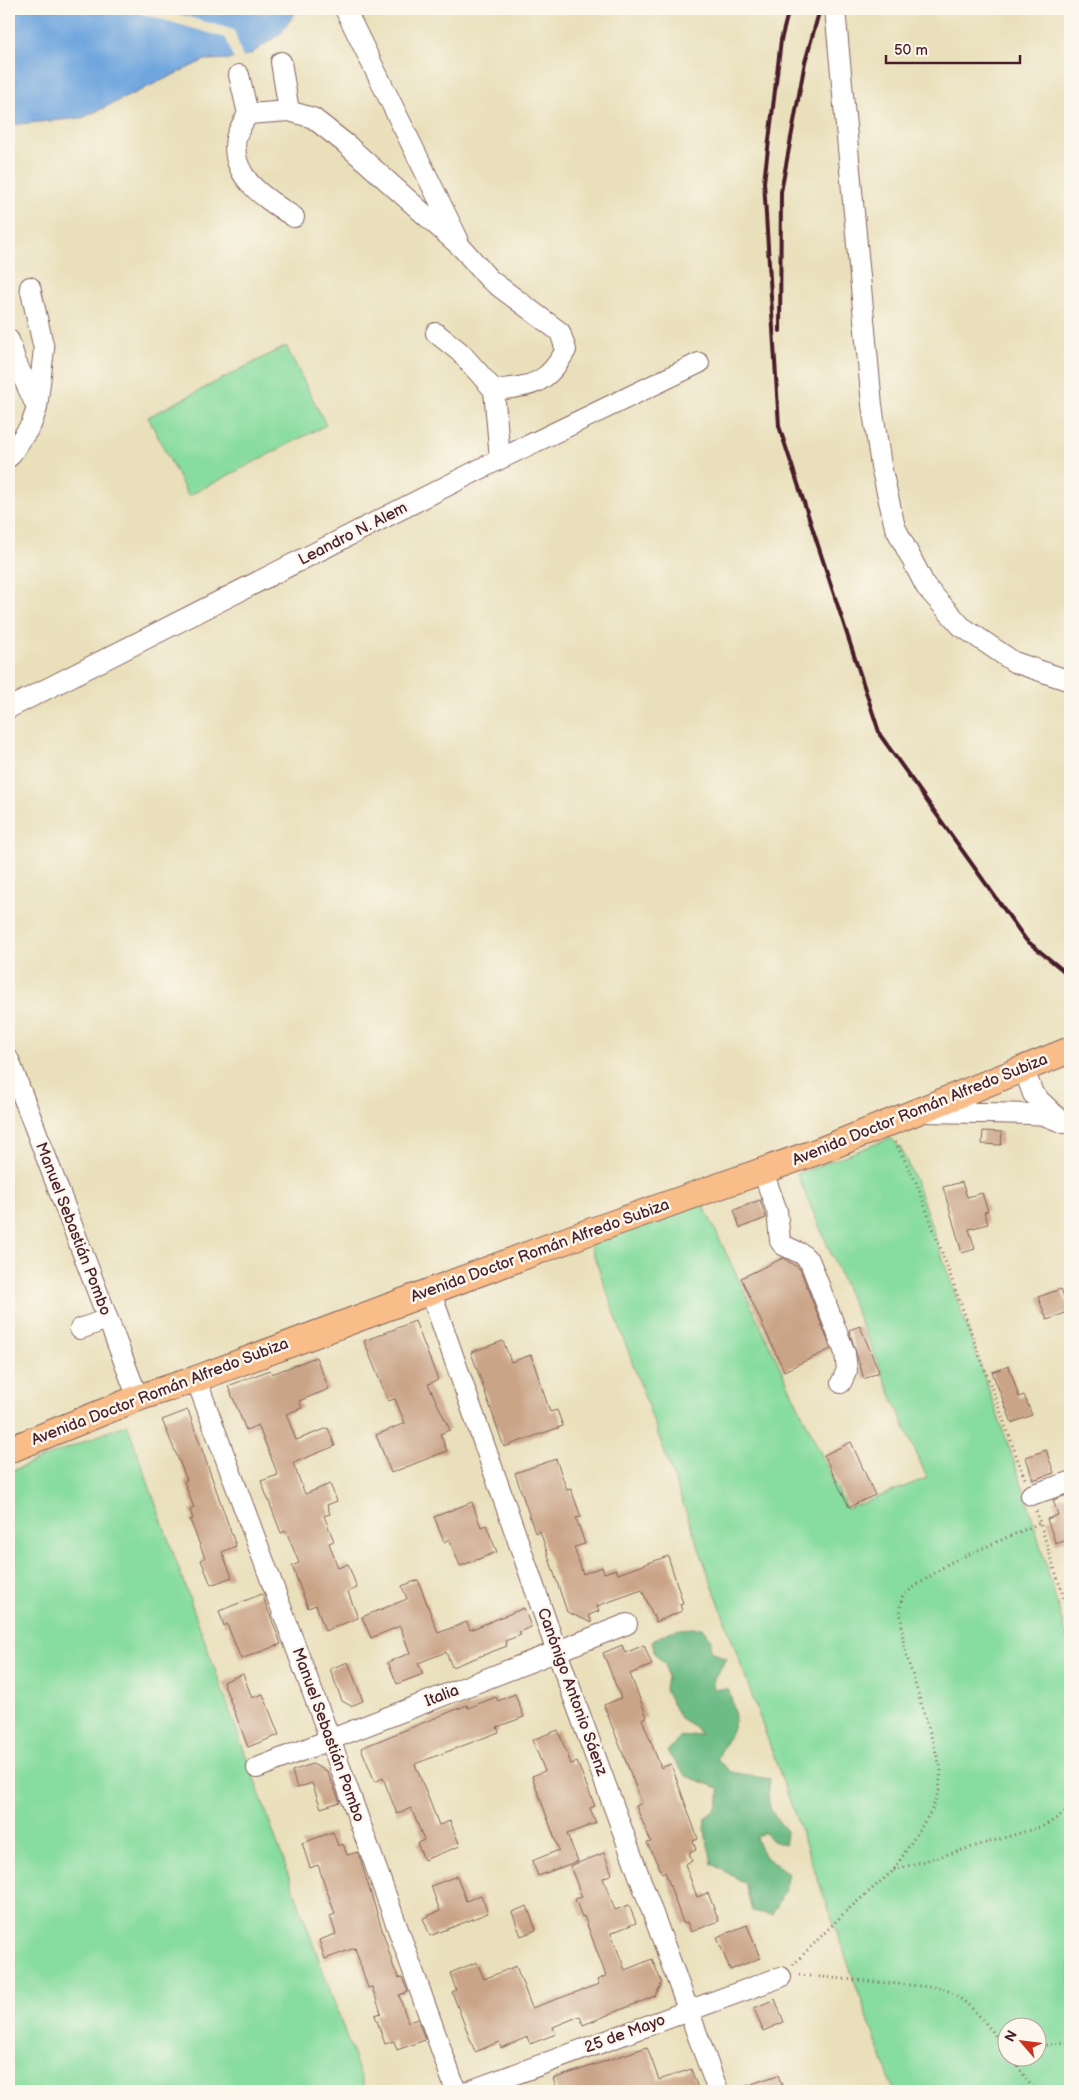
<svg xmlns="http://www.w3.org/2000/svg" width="1079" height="2100" viewBox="0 0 1079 2100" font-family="'Balsamiq Sans',sans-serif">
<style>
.green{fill:#87dc9f;stroke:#687e65;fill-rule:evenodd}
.forest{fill:#6dbc86;stroke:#5c6e58}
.water{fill:#70a6de;stroke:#5d6284}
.pier{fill:#e9dfba}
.building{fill:#caa487}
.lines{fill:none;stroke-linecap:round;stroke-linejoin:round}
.minor-casing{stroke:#82625d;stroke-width:22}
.major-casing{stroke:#82625d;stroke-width:28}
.path{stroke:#82625d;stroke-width:3;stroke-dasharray:1 4;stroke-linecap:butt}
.minor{stroke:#fff;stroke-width:20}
.major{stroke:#f8bd88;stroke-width:26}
.rail{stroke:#4a1f2b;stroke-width:4}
.labels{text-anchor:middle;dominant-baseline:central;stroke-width:5;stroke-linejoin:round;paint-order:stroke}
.street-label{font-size:16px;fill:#4a1f2b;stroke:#fbf7ec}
</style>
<rect width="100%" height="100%" fill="#fbf7ec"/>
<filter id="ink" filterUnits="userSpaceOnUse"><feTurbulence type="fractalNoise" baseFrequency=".02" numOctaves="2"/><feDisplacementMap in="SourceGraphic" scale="10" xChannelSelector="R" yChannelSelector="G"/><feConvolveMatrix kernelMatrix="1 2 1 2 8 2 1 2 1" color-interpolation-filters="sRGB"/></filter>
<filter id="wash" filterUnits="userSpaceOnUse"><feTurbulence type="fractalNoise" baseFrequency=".0096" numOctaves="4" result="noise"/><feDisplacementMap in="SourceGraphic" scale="20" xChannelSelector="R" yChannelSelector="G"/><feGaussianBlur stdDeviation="1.12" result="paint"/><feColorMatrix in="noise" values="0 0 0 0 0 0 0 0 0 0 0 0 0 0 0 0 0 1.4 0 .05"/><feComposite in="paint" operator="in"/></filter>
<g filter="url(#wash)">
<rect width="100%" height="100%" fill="#e9dfba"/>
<!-- green -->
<path class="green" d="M286,346L326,425L188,496L148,417Z
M891,1138L900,1147L916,1182L1026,1496L1070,1649V2091H894L589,1242L703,1204L847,1509L927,1478L797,1174ZM1006,2028H1036V2058H1006Z
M127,1424L366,2091H9V1472Z"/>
<!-- forest -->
<path class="forest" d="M702,1628L711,1638L710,1651L727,1659L714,1678L713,1689H728C743,1729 731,1726 717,1760L731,1772L770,1779C766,1806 769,1811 787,1831L784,1845L771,1840L764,1832L756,1838L764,1856L788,1873L784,1892L772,1915L752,1911L745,1883L712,1864C710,1848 703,1834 705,1818C718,1808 720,1804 719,1788L686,1776L667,1752L680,1737L701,1734L695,1727L680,1718L665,1690L667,1677L666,1666L655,1654L652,1642C668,1629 682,1628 702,1628Z"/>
<!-- water -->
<path class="water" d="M9,9H298L281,33L251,54L233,59L205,60L82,118L9,125Z"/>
<!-- pier -->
<path class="pier" d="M126,9H161L234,30L243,59L234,61L226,38Z"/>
<g id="blocks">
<!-- building -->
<path class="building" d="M983,1131L1002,1132L1001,1145L982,1144Z
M962,1182L967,1197L982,1193L988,1211L984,1212L988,1224L969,1229L975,1249L962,1253L943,1187Z
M760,1200L766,1218L740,1228L734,1210Z
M783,1258L800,1269L831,1349L784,1371L741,1278Z
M1061,1289L1070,1311L1047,1320L1038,1297Z
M415,1321L438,1380L428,1384L450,1430L440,1434L447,1451L391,1473L376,1435L405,1423L395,1399L388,1401L364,1341Z
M860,1326L879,1372L864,1379L849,1330Z
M503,1341L511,1362L531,1355L550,1412L557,1410L563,1426L504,1447L471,1352Z
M316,1357L329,1389L299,1401L302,1408L286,1414L296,1440L328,1428L335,1446L293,1463L305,1494L330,1484L337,1501L327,1505L330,1514L324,1516L334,1541L329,1543L338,1568L348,1564L357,1588L348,1592L358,1618L325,1631L316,1605L308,1608L292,1566L299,1563L286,1531L281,1533L261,1481L278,1475L258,1425L246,1430L228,1386L270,1370L272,1374Z
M1009,1366L1019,1397L1024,1395L1032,1415L1012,1423L992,1372Z
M188,1410L236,1546L222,1552L232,1577L211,1585L201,1560L205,1558L190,1520L193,1519L190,1510L194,1508L184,1481L187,1480L162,1420Z
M851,1442L875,1495L849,1507L824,1455Z
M1046,1450L1054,1473L1033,1480L1026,1457Z
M556,1459L567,1490L571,1489L581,1517L576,1518L585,1544L574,1547L583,1574L602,1567L604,1573L616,1569L618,1574L668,1556L683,1603L680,1604L682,1611L656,1622L642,1590L597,1606L599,1611L589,1615L592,1623L567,1612L540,1531L535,1533L515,1473Z
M1067,1495L1070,1503V1544H1068L1067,1540L1056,1544L1047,1519L1058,1515L1053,1500Z
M472,1502L481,1527L486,1525L497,1552L460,1566L449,1539L444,1542L434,1517Z
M418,1580L438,1633L467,1622L470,1630L524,1608L531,1627L519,1632L521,1635L505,1641L507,1646L452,1667L446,1652L418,1663L423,1674L397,1684L388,1662L410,1653L400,1626L371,1638L362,1617L407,1599L402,1586Z
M262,1594L281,1644L241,1659L227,1624L224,1626L219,1611Z
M622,1645L625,1653L644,1645L652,1665L630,1674L647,1717L642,1719L661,1768L671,1764L698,1839L693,1841L696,1850L689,1853L692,1861L685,1864L697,1897L708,1893L719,1921L691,1932L687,1922L683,1923L665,1872L662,1873L647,1843L651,1842L636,1806L642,1803L604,1705L621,1698L603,1653Z
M348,1662L363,1701L351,1706L342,1701L330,1669Z
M243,1674L252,1698L263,1694L279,1735L248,1747L223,1682Z
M515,1694L524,1717L497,1727L499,1732L415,1764L439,1825L450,1821L460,1846L424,1860L417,1843L424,1840L411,1808L397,1814L383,1778L375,1782L361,1748L467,1705L468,1708L496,1697L498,1701Z
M558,1730L571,1764L577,1762L595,1806L590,1808L596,1823L567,1834L578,1861L538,1876L532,1861L559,1850L532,1776L545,1771L532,1740Z
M312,1764L327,1771L340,1802L321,1808L312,1783L297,1788L292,1771Z
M333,1832L338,1846L343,1844L347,1855L358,1852L394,1968L399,1978L402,1977L408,1992L399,1995L408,2022L418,2019L425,2040L397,2050L394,2041L385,2044L375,2015L381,2013L372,1987L368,1988L355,1948L325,1959L319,1940L336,1934L330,1916L335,1914L318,1865L310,1868L302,1843Z
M604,1853L612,1874L603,1878L615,1910L629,1905L636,1923L611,1933L625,1970L652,1959L662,1983L655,1996L583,2025L580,2016L553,2027L556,2034L530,2044L527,2037L501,2048L499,2042L475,2052L452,1992L456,1990L450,1973L477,1962L484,1979L516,1966L532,2008L599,1984L597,1980L606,1976L584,1916L582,1917L575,1899L582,1897L570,1866Z
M457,1876L466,1901L481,1895L488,1913L430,1936L423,1918L440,1911L431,1886Z
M527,1906L536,1930L521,1936L512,1912Z
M747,1925L760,1958L730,1970L717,1937Z
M775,1999L784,2022L763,2031L754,2008Z
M647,2047L659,2080L691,2069L699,2091H558L553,2079Z
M778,2075L784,2091H738L737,2089Z"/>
</g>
</g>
<g filter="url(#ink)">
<use href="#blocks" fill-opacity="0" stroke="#82625d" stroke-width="1"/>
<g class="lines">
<!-- minor casing -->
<g class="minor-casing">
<path id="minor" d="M345,9L458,239
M835,9L872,405L881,466L895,527L926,587L961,626L1014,662L1070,681
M281,62L289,111
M239,75L248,114L289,111L313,118L346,144L462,248L489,279L560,332L566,350C546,386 531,386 494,390
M248,114C244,121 238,130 236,138C229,177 266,199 294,217
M436,333L460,352L494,390L500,459
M9,340L16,362L37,408
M9,457L31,425L37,408L44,349L30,287
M9,708L500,459L699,363
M9,1060L138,1398
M1024,1069L1033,1094L1059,1119
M924,1112L1031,1114L1043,1115L1064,1123
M763,1172L777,1211L780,1241L783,1245L802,1254L810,1262L845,1353L847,1370L841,1383
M430,1290L557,1652L718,2091
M80,1329L107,1319
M196,1379L330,1739L456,2091
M1031,1495L1070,1482
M257,1768L627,1624
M469,2091L781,1977"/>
</g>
<!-- major casing -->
<g class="major-casing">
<path id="major" d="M9,1450L138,1398L196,1379L586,1233L819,1151L1070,1050"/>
</g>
<!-- path -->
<path class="path" d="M895,1142L916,1182L1025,1479
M1036,1511L1070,1617
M894,1870L1044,1826L1070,1810
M793,1965L844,1913L893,1871L932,1810L939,1790L941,1769L904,1647L900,1607L903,1595L949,1563L1040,1523
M799,1975L942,1988C970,2000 987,2025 1006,2049
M1036,2047L1070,2041
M1012,2058L1035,2091"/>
<!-- minor -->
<use href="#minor" class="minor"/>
<!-- major -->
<use href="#major" class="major"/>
<!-- rail -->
<path class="rail" d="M789,9L781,40L764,182L779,426L880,735L1026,940L1070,976
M780,331L781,192L805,62L820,9"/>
</g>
</g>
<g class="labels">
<!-- street labels -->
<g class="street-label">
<text transform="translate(353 534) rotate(-27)">Leandro N. Alem</text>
<text transform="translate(920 1110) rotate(-22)">Avenida Doctor Román Alfredo Subiza</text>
<text transform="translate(73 1229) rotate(69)">Manuel Sebastián Pombo</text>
<text transform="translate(540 1251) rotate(-20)">Avenida Doctor Román Alfredo Subiza</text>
<text transform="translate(160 1392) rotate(-21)">Avenida Doctor Román Alfredo Subiza</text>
<text transform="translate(572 1692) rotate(70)">Canónigo Antonio Sáenz</text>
<text transform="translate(442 1696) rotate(-21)">Italia</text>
<text transform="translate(328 1735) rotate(70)">Manuel Sebastián Pombo</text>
<text transform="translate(625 2034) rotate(-20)">25 de Mayo</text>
</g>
</g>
<!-- margin -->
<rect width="1079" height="2100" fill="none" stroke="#fbf7ec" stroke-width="30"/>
<!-- north arrow -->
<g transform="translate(1022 2042) rotate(298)"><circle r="24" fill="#fbf7ec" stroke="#b4a19f"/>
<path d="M0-4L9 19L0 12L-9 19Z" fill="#c8321e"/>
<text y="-8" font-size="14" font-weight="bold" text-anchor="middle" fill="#4a1f2b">N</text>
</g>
<!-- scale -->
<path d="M886 55v8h134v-8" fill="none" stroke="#4a1f2b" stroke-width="2.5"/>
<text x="894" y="55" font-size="15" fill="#4a1f2b" stroke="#fbf7ec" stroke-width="4" paint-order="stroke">50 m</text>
</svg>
